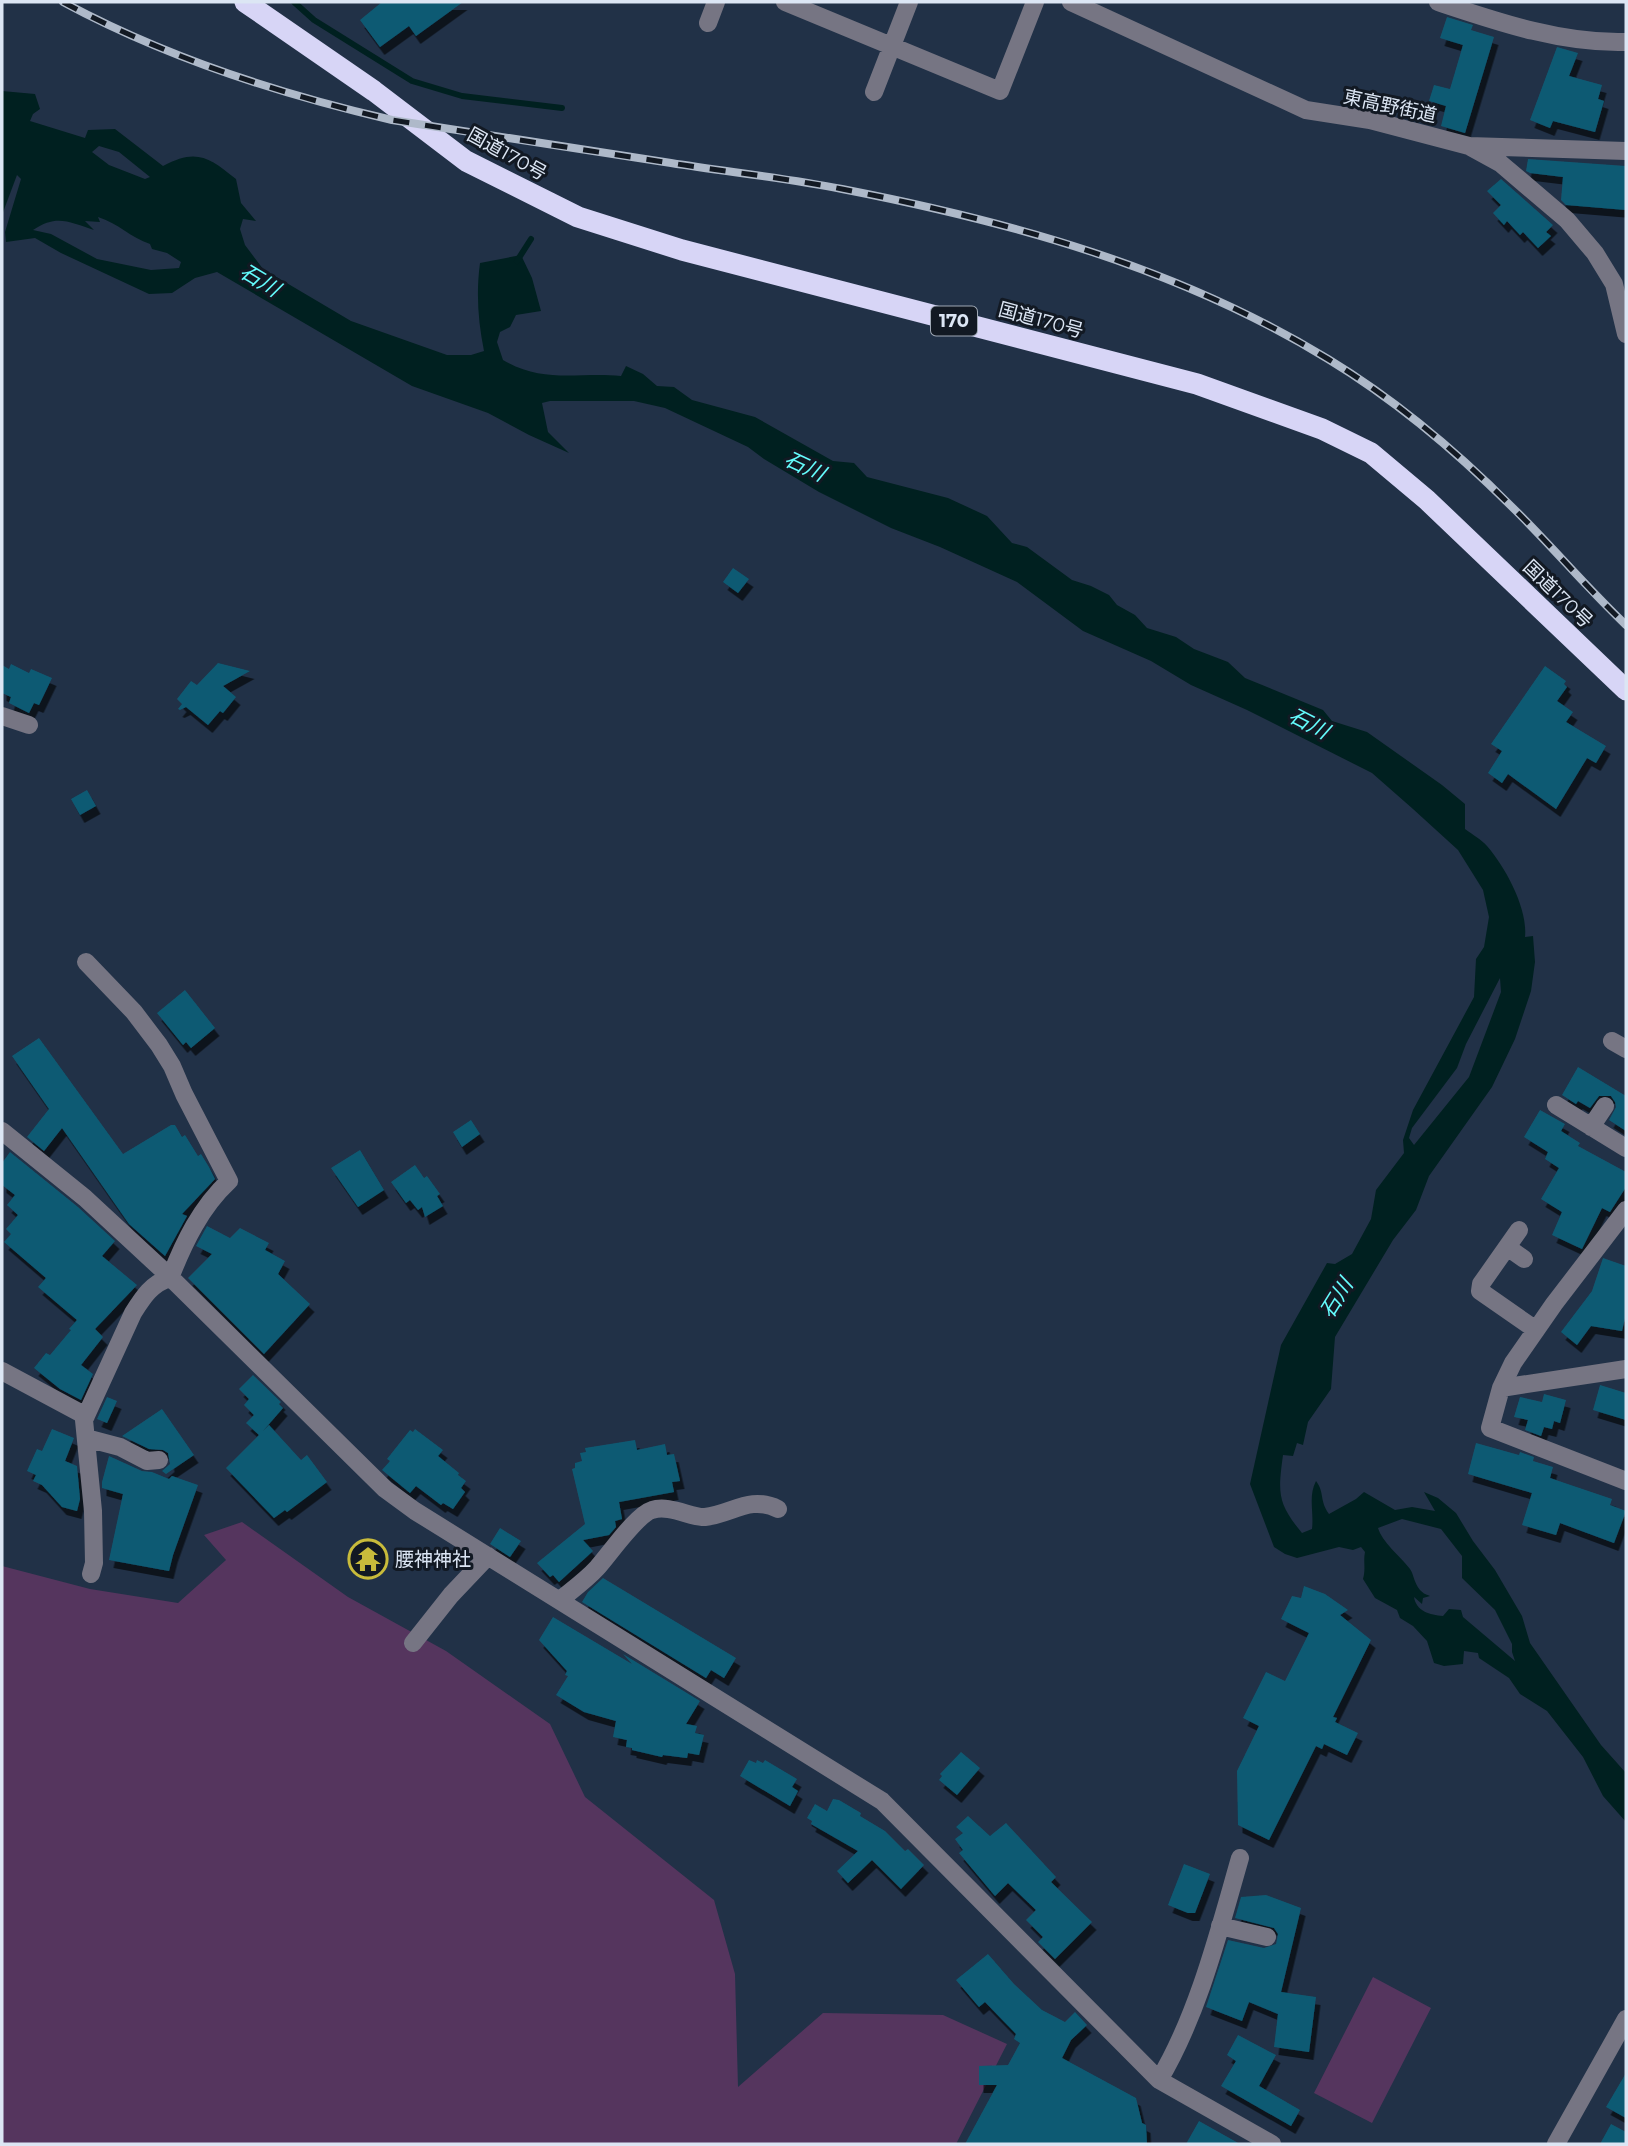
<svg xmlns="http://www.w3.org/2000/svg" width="1628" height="2146" viewBox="0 0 1628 2146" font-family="Montserrat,'Noto Sans JP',sans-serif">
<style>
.green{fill:#55355e}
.water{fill:#002020;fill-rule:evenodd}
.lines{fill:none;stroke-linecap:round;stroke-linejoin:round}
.stream{stroke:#002020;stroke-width:6}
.building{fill:#105a73;filter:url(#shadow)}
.minor{stroke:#767583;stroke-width:18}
.highway{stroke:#d7d5f6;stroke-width:21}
.rail-casing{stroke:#aeb9c9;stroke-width:8}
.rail{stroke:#121923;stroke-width:5;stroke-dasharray:16;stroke-linecap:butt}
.labels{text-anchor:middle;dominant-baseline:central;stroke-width:6;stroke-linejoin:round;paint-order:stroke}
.shield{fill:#121923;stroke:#9fa8b5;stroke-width:2}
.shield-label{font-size:18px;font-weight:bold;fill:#dce6f4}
.street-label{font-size:19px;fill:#dce6f4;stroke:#121923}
.poi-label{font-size:19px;fill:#dce6f4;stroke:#121923;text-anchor:start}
.water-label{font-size:21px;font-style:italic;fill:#64fcfd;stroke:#121923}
</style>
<defs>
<filter id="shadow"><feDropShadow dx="4.5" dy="8" stdDeviation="0" flood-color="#0009"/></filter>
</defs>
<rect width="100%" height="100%" fill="#213147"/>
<!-- green -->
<path class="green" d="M242,1522L348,1597L446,1651L550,1724L585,1797L714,1900L735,1974L738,2087L823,2013L943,2015L1007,2044L956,2144H2V1566L90,1589L178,1603L226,1560L204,1535Z
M1373,1977L1431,2008L1372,2123L1314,2093Z"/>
<!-- water -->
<path class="water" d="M2,91L35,94L40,109L33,114L30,121L85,138L88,130L115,129L163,166C196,148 209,157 236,179L241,203L256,221L243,219L240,229L245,245L263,269L351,321L447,355H471L484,351C478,321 476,293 480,263L521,255L532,278L541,311L516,315L510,327L500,332L497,342L503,360C543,384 577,372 621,376L626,366L643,374L657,386L674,387L692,400L755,417L833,461L854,463L867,477L948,498L987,516L1012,543L1027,547L1072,580L1091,586L1109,595L1117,605L1135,615L1147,628L1176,637L1194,649L1228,662L1245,678L1323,710L1332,721L1367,732L1442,785L1465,804V829C1473,835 1482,840 1487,846C1506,868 1528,909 1525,937L1533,936L1535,962L1531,991L1515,1039L1492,1087L1429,1176L1416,1210L1393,1240L1335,1337L1331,1389L1308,1422L1303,1445L1297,1443L1293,1456L1283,1455C1278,1493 1277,1503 1302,1533L1312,1529C1314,1512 1308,1496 1316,1481C1325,1493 1319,1500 1329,1514L1356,1499L1364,1492L1395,1510L1412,1507L1435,1511L1424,1492L1438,1498L1456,1513L1473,1541L1495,1570L1522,1616L1530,1643L1601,1745L1626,1773V1822L1603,1796L1583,1757L1547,1711L1520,1694L1509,1678L1479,1658L1478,1653L1464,1651L1463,1664L1444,1666L1434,1663L1427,1641L1413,1626L1400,1618L1397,1610L1375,1598L1363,1579C1366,1569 1363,1561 1365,1552L1361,1547L1353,1550L1339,1547L1297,1558L1285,1554L1274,1547L1250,1484L1281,1345L1327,1263L1335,1264L1352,1254L1371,1219L1376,1190L1404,1153L1403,1140L1413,1110L1474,997L1476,959L1484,947L1489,917L1483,890L1458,850L1413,809L1372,773L1247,710L1191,685L1151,661L1083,631L1017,582L940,547L891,528L819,492L764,459L748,447L665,408L634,401H550L542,403L548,432L569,453L529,435L488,413L412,386L217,272L195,278L172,293L149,294L61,253L35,238L6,242L5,232L21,179L17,175L2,215ZM99,146L119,152L150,177L145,179L109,165L92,152ZM98,217C118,223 131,238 150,244L152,249L167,253L181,262L179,268L151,270L97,259L51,234L33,230C57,214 69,222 94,230L85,221L100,222ZM1500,978L1501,992L1469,1077L1414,1145L1409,1138L1412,1128L1457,1068L1466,1044ZM1402,1519L1441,1529L1462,1556V1578L1495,1610L1512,1644V1652L1515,1661L1463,1617L1461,1610L1449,1609L1443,1616C1430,1615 1416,1611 1414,1597L1422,1604L1423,1598L1430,1596C1425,1594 1424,1594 1420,1590C1414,1583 1414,1575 1410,1569C1400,1556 1382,1542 1378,1528Z"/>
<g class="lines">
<!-- stream -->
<path class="stream" d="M294,2L314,20L412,81L462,96L562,108
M517,261L531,239"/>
</g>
<!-- building -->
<path class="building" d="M382,2H463L416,36L409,26L380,47L360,20Z
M1447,17L1473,25L1471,30L1494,37L1465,133L1441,126L1446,106L1429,101L1434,85L1450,89L1463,45L1440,38Z
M1557,47L1578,53L1569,76L1602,85L1598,99L1604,101L1595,132L1553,121L1550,128L1530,120Z
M1528,159L1626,166V210L1566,205L1561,200L1563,177L1530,173L1526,171Z
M1501,179L1553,225L1546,232L1551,236L1538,248L1523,232L1520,235L1507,221L1504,225L1493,213L1501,205L1487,191Z
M733,568L749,579L738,593L723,582Z
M218,663L250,671L223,686L236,697L223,713L220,711L208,725L186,707L180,710L178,709L182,704L177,699L191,681L197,685Z
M11,664L29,673L31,669L52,678L39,705L34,703L29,713L9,703L11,697L2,693V665L9,669Z
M1545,666L1566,681L1564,684L1567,687L1557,701L1573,712L1566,722L1606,746L1596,763L1587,758L1556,809L1508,774L1502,783L1488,773L1502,751L1491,744Z
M87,790L96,806L80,815L71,799Z
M185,990L215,1028L191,1048L186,1042L183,1045L157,1013Z
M39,1038L123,1154L171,1125H175L182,1137L185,1135L198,1156L201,1154L209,1167L215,1179L182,1214L187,1216L165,1256L129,1224L62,1128L44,1151L27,1137L49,1109L12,1056Z
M1578,1067L1626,1096V1131L1609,1120L1616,1107L1615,1102L1611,1096H1599L1590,1108L1578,1101L1576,1104L1562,1095Z
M1540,1110L1565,1124L1561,1131L1580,1143L1578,1146L1626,1172V1187L1610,1212L1602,1208L1582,1249L1552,1235L1562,1212L1541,1199L1559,1168L1545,1159L1548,1152L1524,1137Z
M471,1120L480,1134L462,1147L453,1132Z
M360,1150L384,1190L358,1207L331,1168Z
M10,1152L78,1207L115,1241L102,1256L137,1285L95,1329L103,1337L81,1365L93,1374L81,1400L60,1389L34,1368L46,1353L50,1355L71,1330L69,1329L77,1320L38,1287L46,1278L4,1242L11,1234L6,1229L18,1215L7,1205L15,1195L2,1185V1163Z
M415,1165L424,1178L427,1176L440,1194L437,1196L443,1206L425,1217L422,1207L418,1210L410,1200L406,1203L391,1182Z
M207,1226L230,1238L240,1228L269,1243L265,1250L285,1261L278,1274L310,1304L264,1354L188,1278L212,1254L196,1246Z
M1603,1258L1626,1266V1314L1622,1331L1591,1326L1577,1345L1561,1332L1592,1291Z
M253,1375L281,1402L279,1404L283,1408L263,1431L269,1425L301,1460L307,1455L327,1482L287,1512L285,1510L274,1518L226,1468L259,1435L246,1423L254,1415L244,1405L249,1399L239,1389Z
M1600,1385L1626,1393V1420L1593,1410Z
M1544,1394L1566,1400L1560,1423L1554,1421L1552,1429L1544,1427L1541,1436L1525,1430L1528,1420L1514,1417L1520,1397L1542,1402Z
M107,1397L117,1401L107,1423L97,1419Z
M162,1409L194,1455L166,1474L162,1471L170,1464L168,1453L163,1450L149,1449L122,1436Z
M52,1429L74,1438L65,1461L77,1466L80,1499L77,1511L62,1507L42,1485L33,1481L36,1475L27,1471L37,1449L42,1451Z
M415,1429L443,1450L438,1456L459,1473L458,1475L466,1481L461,1488L465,1492L453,1509L443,1503L441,1505L416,1486L410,1493L382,1470L390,1461L387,1459L410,1430L413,1432Z
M635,1440L637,1450L665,1444L667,1455L674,1454L680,1481L672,1482L674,1492L619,1502L622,1519L615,1521L616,1527L609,1535L583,1540L593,1551L559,1582L553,1575L550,1577L537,1563L585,1524L572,1469L575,1468V1463L582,1461L580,1453L586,1452L585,1448Z
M1476,1443L1519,1455L1520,1452L1534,1457L1533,1461L1553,1467L1550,1478L1612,1499L1610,1505L1626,1511L1614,1543L1560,1523L1556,1535L1522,1525L1532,1493L1468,1474Z
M109,1456L142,1471L152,1472L169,1479L172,1476L198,1485L173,1555L169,1571L109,1560L123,1494L102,1488V1482Z
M500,1528L521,1541L510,1557L490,1544Z
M603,1578L736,1658L724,1678L711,1670L706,1678L582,1602L588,1592Z
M1304,1586L1325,1594L1348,1610L1340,1615L1371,1640L1333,1717L1337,1718L1335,1722L1358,1733L1347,1755L1324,1744L1322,1749L1316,1746L1269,1840L1238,1825L1237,1771L1259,1726L1243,1718L1266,1672L1285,1681L1309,1633L1281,1619L1292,1596L1301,1598Z
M553,1617L632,1664L623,1654L700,1701L686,1724L697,1726L695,1733L704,1735L699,1755L688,1753L687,1758L663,1755L662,1757L632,1750V1748L626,1747L627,1740L613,1737L616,1721L584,1712L556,1695L568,1676L565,1675L567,1671L539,1640Z
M961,1752L980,1768L957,1795L939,1780L942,1776L940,1774Z
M749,1760L756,1763L757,1760L763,1763L765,1760L797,1779L792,1787L798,1791L790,1806L740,1776Z
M833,1799L839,1800L861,1813L860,1816L885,1831L905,1851L908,1849L924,1865L901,1889L872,1860L848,1883L837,1871L858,1851L811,1824L812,1821L807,1818L815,1804L827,1811Z
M968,1816L990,1836L1006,1823L1056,1877L1051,1882L1092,1922L1055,1959L1038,1942L1043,1937L1026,1920L1036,1910L1008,1883L995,1896L959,1853L963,1850L955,1839L963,1833L956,1827Z
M1184,1864L1210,1874L1195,1913H1188L1168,1905Z
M1266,1895L1301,1908L1281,1992L1316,1997L1309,2052L1274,2047L1278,2014L1249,2002L1242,2021L1206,2007L1228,1940L1264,1948L1276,1944L1278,1934L1274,1928L1235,1918L1241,1897Z
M988,1954L1014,1984L1042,2010L1065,2022L1075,2012L1087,2025L1071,2040L1062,2058L1136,2098L1142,2123L1146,2125L1147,2144H965L997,2085H979V2066L1008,2065L1020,2043L1014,2039L1016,2034L985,2002L979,2007L956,1980Z
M1238,2035L1276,2055L1259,2086L1300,2110L1291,2126L1221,2086L1236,2061L1227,2055Z
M1626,2073V2118L1606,2107Z
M1199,2121L1240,2144H1186Z
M1611,2124L1626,2132V2144H1600Z"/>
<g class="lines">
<!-- minor -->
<path class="minor" d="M785,2L1000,91L1035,2
M1071,2L1306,110L1370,120L1469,146L1500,163L1567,220L1595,253L1614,284L1626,334
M1438,2C1498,22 1562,44 1626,42
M708,23L716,2
M874,92L909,2
M1469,146L1626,151
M2,716L29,725
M86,962L134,1012L159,1045L172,1066L184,1094L229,1181C201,1207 184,1242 170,1278
M1612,1041L1626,1049
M1556,1105L1626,1148
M1591,1127L1605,1106
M2,1131L85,1198L166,1273L385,1489L415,1511L882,1801L1159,2080L1272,2144
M1626,1210L1554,1304L1513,1363L1501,1388L1490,1428L1626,1481
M1519,1230L1481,1284L1480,1291L1536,1330
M1507,1247L1524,1259
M2,1371L86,1416
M1501,1388L1626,1369
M86,1438L120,1447L147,1461L159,1460
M91,1574L94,1563L93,1511L84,1420L133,1313C143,1297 152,1283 170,1278
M560,1600C572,1590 586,1580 597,1568C609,1555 636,1515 652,1510C669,1504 692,1518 705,1517C732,1514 750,1495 778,1509
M413,1643L451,1595L488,1556
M1220,1926L1267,1937
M1159,2080C1198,2015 1219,1931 1240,1858
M1556,2144L1626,2019"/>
<!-- highway -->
<path class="highway" d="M245,2L374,91L466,161L578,217L682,250L1197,384L1322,429L1371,453L1427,500L1626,690"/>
<!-- rail casing -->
<g class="rail-casing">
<path id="rail" d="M63,2C165,57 279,94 392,120C485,135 578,149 671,163C728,172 786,178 842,189C1012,222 1179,268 1328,359C1394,399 1456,451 1511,506C1550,544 1586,587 1626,625"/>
</g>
<!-- rail -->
<use href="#rail" class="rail"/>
</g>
<!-- icons -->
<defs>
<g id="temple-ring" transform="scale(2.0125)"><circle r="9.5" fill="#121923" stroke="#c8bb3b" stroke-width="1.5"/><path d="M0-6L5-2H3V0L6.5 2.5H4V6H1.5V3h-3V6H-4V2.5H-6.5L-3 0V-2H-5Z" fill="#c8bb3b"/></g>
</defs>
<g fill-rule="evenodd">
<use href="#temple-ring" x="368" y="1559"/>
</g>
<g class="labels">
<!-- shield labels -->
<rect class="shield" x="931" y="306.5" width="46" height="29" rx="5"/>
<g class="shield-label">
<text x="954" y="321">170</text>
</g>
<!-- street labels -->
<g class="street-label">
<text transform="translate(1390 106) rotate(12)">東高野街道</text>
<text transform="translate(507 154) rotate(29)">国道170号</text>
<text transform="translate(1041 320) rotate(15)">国道170号</text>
<text transform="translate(1558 594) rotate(44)">国道170号</text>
</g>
<!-- poi labels -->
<g class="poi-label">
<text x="395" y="1559">腰神神社</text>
</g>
<!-- water labels -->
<g class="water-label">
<text transform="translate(260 280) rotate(31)">石川</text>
<text transform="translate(805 466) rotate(25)">石川</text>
<text transform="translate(1309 723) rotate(27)">石川</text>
<text transform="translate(1336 1298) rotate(-58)">石川</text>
</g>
</g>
<!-- border -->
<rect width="1628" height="2146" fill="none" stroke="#dce6f4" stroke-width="7"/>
</svg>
